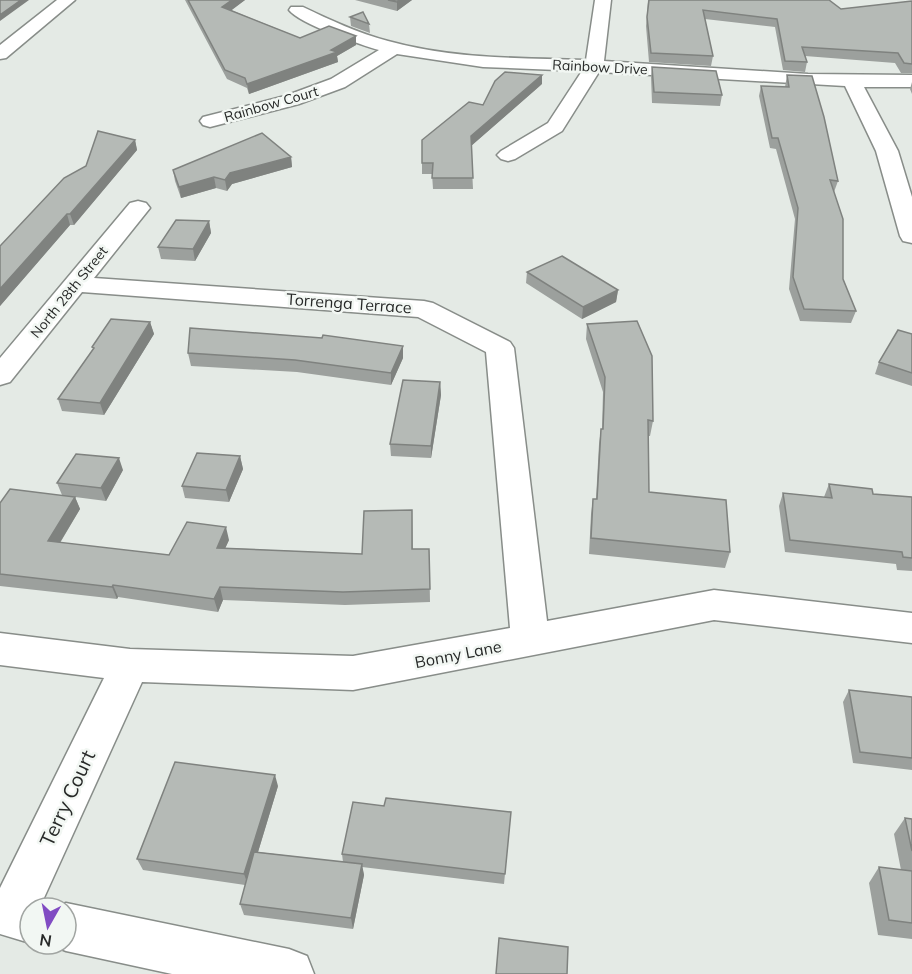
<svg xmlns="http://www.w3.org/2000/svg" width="912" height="974" viewBox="0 0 912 974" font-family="Mulish,sans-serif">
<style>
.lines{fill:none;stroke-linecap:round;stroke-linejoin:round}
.minor-casing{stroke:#888d89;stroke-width:3}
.minor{fill:#fff;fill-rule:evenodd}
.wall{fill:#9ca09d}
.shaded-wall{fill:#7f827f}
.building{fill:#b5bab6;stroke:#7f827f;stroke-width:1.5}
.labels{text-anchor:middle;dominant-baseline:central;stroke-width:5;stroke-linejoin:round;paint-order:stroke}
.far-street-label{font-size:14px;fill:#272928;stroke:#f2f7f3}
.street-label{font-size:16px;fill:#272928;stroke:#f2f7f3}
.near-street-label{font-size:20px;fill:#272928;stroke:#f2f7f3}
</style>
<rect width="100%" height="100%" fill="#e4eae5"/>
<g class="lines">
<!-- minor casing -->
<g class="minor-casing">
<path id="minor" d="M57,0H75L6,58L0,59V45Z
M595,0H611L604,61L808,74L912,75V87H864L898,151L912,197V243L903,241L900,236L876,151L845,86L599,72L562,131L515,159L508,161L501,159L497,155L501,151L548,123L582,71L483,67L397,54L345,87L299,104L210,127L203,125L200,121L203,117L285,96L331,79L379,50C361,45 300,24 289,10L291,7H303C330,20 358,33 388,41C452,59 520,58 586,60Z
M138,201L146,203L150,208L94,278L424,301L433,303L510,342L514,348L547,621L714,590L912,613V643L714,620L353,690L142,682L43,900L47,902L50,908H30V943L0,934V888L104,678L0,665V633L130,649L353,656L510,628L486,352L418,317L82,292L10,382L0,385V358L130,203Z
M66,903L289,949L307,956L314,974H172L66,951L49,944H66V908H53Z"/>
</g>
<!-- minor -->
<use href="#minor" class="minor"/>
</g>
<!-- wall -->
<path class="wall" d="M185,0H245L231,10L300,38L356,36V45L337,56L338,62L249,94L247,88L227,79Z
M355,0H412L397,11Z
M648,0L841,9L912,1V73H901L895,63L805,56L807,62L805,72L783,70L775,27L705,19L713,56L711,66L649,62L646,26Z
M350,17L369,24L370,33L351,26Z
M652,67L722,95L720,106L652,103L651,77Z
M787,75L838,181L834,192L843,279L856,311L851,323L800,321L789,289L795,219L776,149L770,148L759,96L761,86L785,87Z
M912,82V94L910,89Z
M542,84L471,146L473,189H433L432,174H422V163Z
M135,140L137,150L74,225H70L0,306V246Z
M291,157L292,167L232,184L227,191L216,188L181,198L175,181L173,170Z
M209,221L211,233L195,261L161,259L158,247Z
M527,272L618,290L616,302L582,319L526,283Z
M150,322L154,334L104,415L62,411L58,399L93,349L92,347Z
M587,324L653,421L650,436H648L649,492L730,552L725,568L589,554L591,514L593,499H596L599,444L601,429H602L603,392L586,339Z
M912,334V386L875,374L879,362Z
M403,346V358L391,385L297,372L191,366L188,353Z
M440,382L441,395L431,458L391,456L390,444Z
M240,456L243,469L229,502L185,498L182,486Z
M123,470L106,501L75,497L80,509L60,543L169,555L229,540L225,548L362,554L412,510L413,549H429L430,602L345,605L223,600L218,612L118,597L117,599L0,586V503L62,495L57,483Z
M829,484L873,494L912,497V571L897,570L896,564L785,552L779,506L783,493L824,497Z
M849,690L912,697V770L853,763L843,702Z
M278,786L258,852L343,862L342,854L384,806L511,812L504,884L362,867L364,875L353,929L244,915L240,904L245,885L143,870L137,859Z
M905,818L912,819V939L878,935L869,883L879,867L901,870L894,834Z"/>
<!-- shaded-wall -->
<path class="shaded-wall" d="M21,0H29L0,21V15Z
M232,0H245L224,16L222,7Z
M400,0H412L397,11V2Z
M356,36V45L337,56L338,62L249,94L247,84L331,50Z
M542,75V84L471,146V136Z
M135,140L137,150L74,225L70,214Z
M291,157L292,167L232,184L227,191L225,180L230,173Z
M214,177L216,188L181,198L179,187Z
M67,214L70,225L0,306V289Z
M209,221L211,233L195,261L193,249Z
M618,290L616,302L582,319L583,307Z
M150,322L154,334L104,415L100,403Z
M403,346V358L391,385V373Z
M440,382L441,395L431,458V446Z
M240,456L243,469L229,502L226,490Z
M119,458L123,470L106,501L101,488Z
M75,497L80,509L53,554L48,541Z
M226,527L229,540L220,560L217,548Z
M113,585L118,597L117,599L112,587Z
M220,587L223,600L218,612L214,599Z
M275,775L278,786L248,885L244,874Z
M362,864L364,875L353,929L351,918Z"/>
<!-- building -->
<path class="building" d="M0,0H21L0,15Z
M188,0H232L222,7L300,38L329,26L356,36L331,50L337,52L247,84L245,78L225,70Z
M388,0H400L397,2Z
M649,0H829L841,9L912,1V64L904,63L898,53L802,47L807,62L785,61L777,19L703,10L713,56L651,53L647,17Z
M363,12L369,24L350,17Z
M652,67L716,71L722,95L654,92Z
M505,72L542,75L471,136L473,178H432L433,163H422V140L469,102L483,105L495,81Z
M787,75L812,76L824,117L838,181L830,180L843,219V279L856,311L804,309L793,277L798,208L778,138H772L761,86L789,87Z
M98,131L135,140L70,214H67L0,289V246L64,178L86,166Z
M262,133L291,157L230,173L225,180L214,177L179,187L173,170Z
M176,220L209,221L193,249L158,247Z
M562,256L618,290L583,307L527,272Z
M111,319L150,322L100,403L58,399L94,348L92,347Z
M637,321L652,356L653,421L648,420L649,492L726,500L730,552L591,538L593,499H597L601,429H603L605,377L587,324Z
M190,328L322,338L323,335L403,346L391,373L295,360L188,353Z
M898,330L912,334V373L879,362Z
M403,380L440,382L431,446L390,444Z
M197,453L240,456L226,490L182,486Z
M76,454L119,458L101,488L57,483Z
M829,484L872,489L873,494L912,497V558L903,557L902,552L790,540L783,493L832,498Z
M10,489L75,497L48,541L169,555L187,522L226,527L217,548L362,554L364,511L412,510V549H429L430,589L343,592L220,587L214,599L113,585L112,587L0,574V503Z
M849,690L912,697V758L860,752Z
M175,762L275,775L244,874L137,859Z
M386,798L511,812L505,874L342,854L353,802L384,806Z
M905,818L912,819V851Z
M254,852L362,864L351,918L240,904Z
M879,867L912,871V923L889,920Z
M499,938L568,947L567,974H496Z"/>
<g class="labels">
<!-- far-street labels -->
<g class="far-street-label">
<text transform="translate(600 67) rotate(3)">Rainbow Drive</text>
<text transform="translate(271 104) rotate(-16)">Rainbow Court</text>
<text transform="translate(69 292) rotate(-51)">North 28th Street</text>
</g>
<!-- street labels -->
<g class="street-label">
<text transform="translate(349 303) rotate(4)">Torrenga Terrace</text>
<text transform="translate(458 654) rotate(-11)">Bonny Lane</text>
</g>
<!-- near-street labels -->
<g class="near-street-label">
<text transform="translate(67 798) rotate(-65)">Terry Court</text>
</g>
</g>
<!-- north arrow -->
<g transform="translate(48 926) rotate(189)"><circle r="28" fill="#f2f7f3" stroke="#a1a5a2" stroke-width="1.5"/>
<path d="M0-4.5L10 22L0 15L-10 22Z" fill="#814cc3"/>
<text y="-9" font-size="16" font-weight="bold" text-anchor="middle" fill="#272928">N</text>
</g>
</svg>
